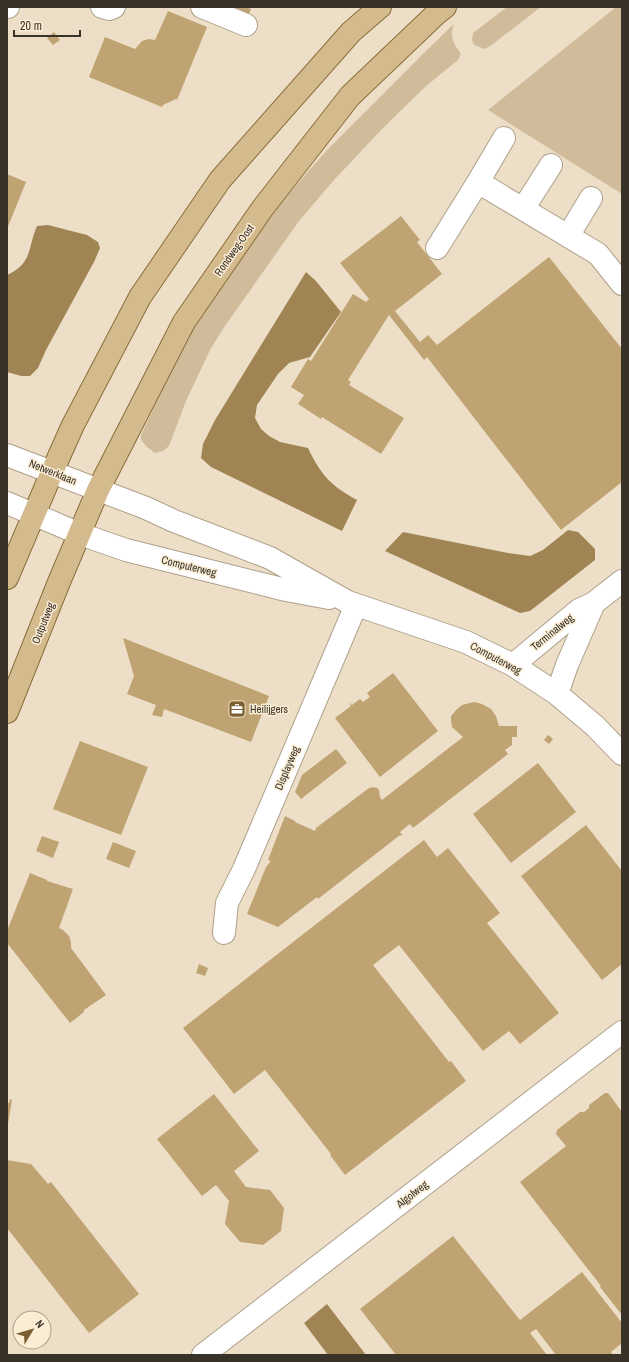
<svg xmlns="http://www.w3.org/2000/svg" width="629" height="1362" viewBox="0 0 629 1362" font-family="'Archivo Narrow',sans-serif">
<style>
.green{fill:#d0bc9a}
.water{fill:#a08454}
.building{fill:#bfa372}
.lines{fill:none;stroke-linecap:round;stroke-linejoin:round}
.minor-casing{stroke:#aea08a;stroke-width:24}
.major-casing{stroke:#8b6d39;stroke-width:24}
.minor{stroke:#fff;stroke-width:22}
.major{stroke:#d4bb8e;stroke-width:22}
.labels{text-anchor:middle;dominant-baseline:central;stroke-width:3;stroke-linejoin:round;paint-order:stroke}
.street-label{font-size:11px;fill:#383229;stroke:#fbecd4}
.poi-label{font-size:11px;fill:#383229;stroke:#fbecd4;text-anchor:start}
</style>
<rect width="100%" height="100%" fill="#eddfc7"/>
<!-- green -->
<path class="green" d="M507,7H541L489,47L485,49L474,45L472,40L473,33Z
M616,7H622V194L488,110Z
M454,24C449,36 454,44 461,54L458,60L425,87L383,128L334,180L299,221L225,326L211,348L186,401L169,446L163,451L155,453L147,447L141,440V435L170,373L196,324L269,216L327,150L428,49Z"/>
<!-- water -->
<path class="water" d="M48,225L87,235L98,242L100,248L94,262L46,350L38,368L30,376H21L7,372V275C33,263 27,249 37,226Z
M306,272L316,281L341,312L310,357L289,363L278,374L257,405L255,418L261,429L269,436L280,442L308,448C321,475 331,486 357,500L342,531L211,467L201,458L203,444L215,420Z
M568,530L578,532L595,549V560L530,611L520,613L385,551L403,532L508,553L530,556L543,550Z
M327,1304L366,1355H328L304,1323Z"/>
<!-- building -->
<path class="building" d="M234,7H245L251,9L249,14Z
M168,11L207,27L177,100L176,99L163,105L162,107L89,77L105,37L135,49L142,41L149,39L155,40Z
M54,32L60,40L53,45L47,38Z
M7,174L26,182L7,229Z
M401,216L420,240L417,242L442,274L395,311L420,342L428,335L437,345L549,257L622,349V482L561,530L427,357L424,360L389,315L348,380L351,382L349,385L404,418L381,454L322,417L321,419L298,404L304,395L291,387L308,359L311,361L353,294L366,302L369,299L340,263Z
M123,638L269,696L251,742L164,709L162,717L152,715L156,705L127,694L134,676Z
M393,673L438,731L380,777L335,718L351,706L349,702L352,705L360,699L363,702L370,697L367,693Z
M474,702L482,704L491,709L496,716L499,726H517V737H512V745L505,750L508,754L413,828L410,824L406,827L400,832L402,835L401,836L400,835L318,899L317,897L278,927L247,914L266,867L271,861L268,860L285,816L295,821V822L315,831L316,828L369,788L373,787L377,788L379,790L380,797L382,800L463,737L452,727L451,721V716L456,710L462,705Z
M548,735L553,739L549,744L544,740Z
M80,741L148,767L121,835L53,809Z
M336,749L347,763L301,799L295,792L302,775Z
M538,763L576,812L511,863L473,814Z
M586,825L622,871V964L602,980L521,876Z
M42,836L59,842L53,858L36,851Z
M424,840L437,857L448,848L500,913L487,923L559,1013L520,1044L509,1031L483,1051L399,945L373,965L449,1062L451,1061L466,1081L345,1175L330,1155L331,1154L265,1070L234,1094L183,1028Z
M113,842L136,851L129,868L106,859Z
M30,873L47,880V881L73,889L59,928L63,930L69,936L71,942V948L106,995L84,1010V1012L70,1023L7,943V931Z
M199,964L208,968L205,976L196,973Z
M605,1093H608L622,1112V1315L600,1287L601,1286L520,1182L566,1146L556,1134L557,1130L580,1112H584L589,1108V1105Z
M214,1094L259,1151L234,1171L246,1187L270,1190L284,1208L281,1231L263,1245L240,1242L225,1224L229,1201L216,1185L202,1196L157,1139Z
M10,1099L12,1100L7,1130V1103H9Z
M7,1160L31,1164L48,1184L51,1182L139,1294L89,1333L7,1228Z
M453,1236L520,1320L582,1272L622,1323V1343L611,1352L613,1355H556L536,1329L530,1333L547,1355H396L360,1309Z"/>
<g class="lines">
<!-- minor casing -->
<g class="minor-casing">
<path id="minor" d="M7,7H8
M102,7L109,9L114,7
M202,7L246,25
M504,138L478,182L598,254L622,284
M523,209L551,165
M568,236L591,198
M437,248L478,182
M7,455L146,508L174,521L270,558L348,602L466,642L513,665L557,694L595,726L622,754
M7,503L80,534L126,550L286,590L329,598
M513,665L579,610L594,603L622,581
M557,694L567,665L594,603
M224,933L227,903L244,869L356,605
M203,1355L622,1032"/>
</g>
<!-- major casing -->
<g class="major-casing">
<path id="major" d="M7,578L52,472L73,425L140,297L220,180L351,32L380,7
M7,712L59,582L98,490L184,322L262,209L350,96L435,15L445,7"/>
</g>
<!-- minor -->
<use href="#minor" class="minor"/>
<!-- major -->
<use href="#major" class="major"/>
</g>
<!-- icons -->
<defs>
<g id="office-square" transform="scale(0.9)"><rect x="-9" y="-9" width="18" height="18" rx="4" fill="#7a6031" stroke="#fbecd4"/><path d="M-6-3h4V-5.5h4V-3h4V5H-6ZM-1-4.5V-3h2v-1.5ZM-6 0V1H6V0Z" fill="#fff"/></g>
</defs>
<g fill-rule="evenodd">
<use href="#office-square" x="237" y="709"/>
</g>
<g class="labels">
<!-- street labels -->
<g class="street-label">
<text transform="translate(234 250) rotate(-55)">Rondweg-Oost</text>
<text transform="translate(53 472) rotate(22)">Netwerklaan</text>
<text transform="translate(189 566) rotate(14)">Computerweg</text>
<text transform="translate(43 623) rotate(-68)">Outputweg</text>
<text transform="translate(552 632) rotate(-39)">Terminalweg</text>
<text transform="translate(496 658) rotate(28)">Computerweg</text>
<text transform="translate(287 768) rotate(-67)">Displayweg</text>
<text transform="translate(412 1194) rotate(-38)">Algolweg</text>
</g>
<!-- poi labels -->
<g class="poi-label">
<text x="250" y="709">Heilijgers</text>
</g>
</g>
<!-- border -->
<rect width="629" height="1362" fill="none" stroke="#383229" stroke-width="16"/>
<!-- north arrow -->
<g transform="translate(32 1330) rotate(52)"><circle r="19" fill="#fbecd4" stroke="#ada290"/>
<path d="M0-3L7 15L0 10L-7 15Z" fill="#7a6031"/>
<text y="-6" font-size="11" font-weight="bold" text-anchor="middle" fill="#383229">N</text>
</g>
<!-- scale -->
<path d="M14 30v6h66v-6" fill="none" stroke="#383229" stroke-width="2"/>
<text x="20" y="30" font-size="12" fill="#383229" stroke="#fbecd4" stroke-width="3" paint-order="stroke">20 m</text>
</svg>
